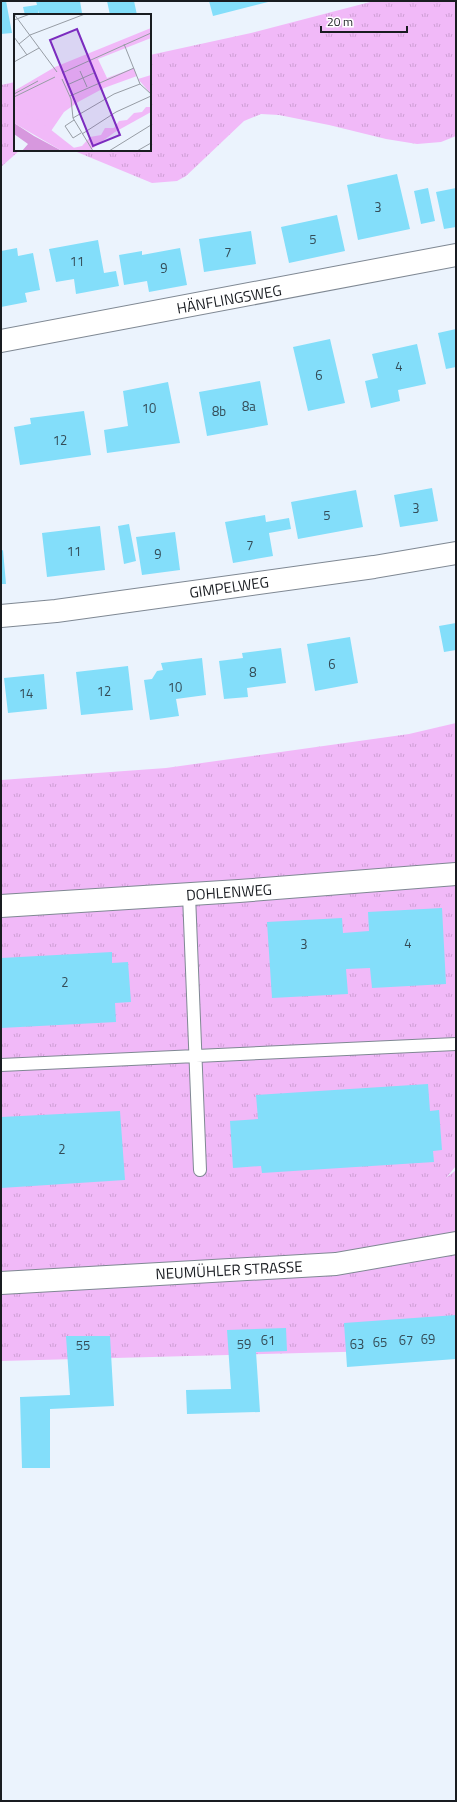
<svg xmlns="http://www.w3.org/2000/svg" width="457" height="1802" viewBox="0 0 457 1802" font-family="'Titillium Web',sans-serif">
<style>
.grass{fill:url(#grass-tufts)}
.building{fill:#83defa}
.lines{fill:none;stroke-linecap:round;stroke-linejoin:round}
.lane-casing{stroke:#7f8893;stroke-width:14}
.street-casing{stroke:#7f8893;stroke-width:24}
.secondary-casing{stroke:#7f8893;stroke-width:24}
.lane{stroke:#fff;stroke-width:12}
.street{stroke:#fff;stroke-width:22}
.secondary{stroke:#fff;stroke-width:22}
.labels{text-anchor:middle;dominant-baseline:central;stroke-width:3;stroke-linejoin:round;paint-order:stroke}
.number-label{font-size:13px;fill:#344c57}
.street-label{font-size:15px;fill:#191c21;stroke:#fff}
.inset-road{fill:none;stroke:#979da5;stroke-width:1}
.view{fill:#7b2cbf;fill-opacity:0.15;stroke:#7b2cbf;stroke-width:2}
.inset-edge{fill:none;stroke:#191c21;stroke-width:2}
</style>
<defs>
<pattern id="grass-tufts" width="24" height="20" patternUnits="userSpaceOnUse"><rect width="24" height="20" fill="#f1b9f8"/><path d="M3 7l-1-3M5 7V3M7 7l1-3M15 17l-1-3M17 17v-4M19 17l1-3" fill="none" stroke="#ce9ed4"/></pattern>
</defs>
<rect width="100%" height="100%" fill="#ebf3fd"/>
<!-- grass -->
<path class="grass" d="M374,1H456V136L441,142L417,144L386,139L329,125L279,115L261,114L244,121L186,176L177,181L152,183L72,150H150V55L251,33Z
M15,82V150H20L1,167V85Z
M456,723V1166L446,1178L456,1170V1349L1,1361V780L166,768L409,734Z"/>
<!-- building -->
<path class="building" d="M1,1H6L12,33L1,34Z
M36,1H80L82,13L72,15H39L38,10V15H25L23,7L37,5Z
M107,1H134L137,15H110Z
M209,1H268V2L213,16Z
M397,174L410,229L358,240L347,185Z
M428,188L435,221L421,224L414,191Z
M456,188V227L444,229L436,192Z
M337,215L345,251L289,263L281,227Z
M251,231L256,264L204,272L199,239Z
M98,240L104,273L116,271L119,286L76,294L74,279L56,282L49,249Z
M17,248L18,256L33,253L40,290L25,293L27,302L1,307V251Z
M180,248L187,285L149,292L147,281L124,285L119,255L142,251V255Z
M456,329V367L446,369L438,333Z
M330,339L345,403L308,411L293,347Z
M417,344L426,384L398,390L400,401L371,408L365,381L378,378L372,354Z
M260,381L268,425L207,436L199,392Z
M168,382L180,443L107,453L104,430L128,426L123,391Z
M84,411L91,455L20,465L14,427L31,424L30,418Z
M432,488L438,521L400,527L394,495Z
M356,490L363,527L298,539L291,502Z
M265,515L266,522L289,518L291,529L269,533L273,556L233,563L225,522Z
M129,524L136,561L124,564L118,526Z
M100,526L105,570L47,577L42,533Z
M175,532L180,570L142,575L136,537Z
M3,550L6,584H1V551Z
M456,623V650L444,652L439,626Z
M350,637L358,683L315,691L307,644Z
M281,648L286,683L247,688L248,697L224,699L219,661L243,658L242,653Z
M202,658L206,695L176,699L179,716L150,720L144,680L152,679L157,671L163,670L161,663Z
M128,666L133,710L81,715L76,672Z
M44,674L47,709L8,713L4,678Z
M442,908L446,984L372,988L370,968L346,969L348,994L272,998L267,922L342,918L343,933L369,931L368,912Z
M112,952V963L128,962L131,1002L115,1003L116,1022L1,1028V958Z
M428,1084L430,1111L439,1110L442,1150L433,1151L434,1162L262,1173L261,1166L233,1168L230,1121L258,1119L256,1095Z
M120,1111L125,1180L1,1188V1117Z
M456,1315V1359L347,1367L344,1323Z
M286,1328L287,1351L256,1352L260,1412L187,1414L186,1390L231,1389L227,1330Z
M66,1336H110L114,1406L50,1409V1468H22L20,1397L70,1395Z"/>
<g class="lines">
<!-- lane casing -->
<g class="lane-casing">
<path id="lane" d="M189,895L200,1170
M1,1065L456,1044"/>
</g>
<!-- street casing -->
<g class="street-casing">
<path id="street" d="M1,341L456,255
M1,616L56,611L374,567L456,553
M1,906L239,891L456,874"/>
</g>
<!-- secondary casing -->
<g class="secondary-casing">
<path id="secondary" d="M1,1283L336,1264L456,1243"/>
</g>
<!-- lane -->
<use href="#lane" class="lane"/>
<!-- street -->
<use href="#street" class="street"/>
<!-- secondary -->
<use href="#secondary" class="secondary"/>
</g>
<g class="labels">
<!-- number labels -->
<g class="number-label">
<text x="378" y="207">3</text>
<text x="313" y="239">5</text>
<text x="228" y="252">7</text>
<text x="77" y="261">11</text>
<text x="164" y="268">9</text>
<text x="399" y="366">4</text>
<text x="319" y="375">6</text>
<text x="249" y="406">8a</text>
<text x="149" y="408">10</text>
<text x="219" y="411">8b</text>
<text x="60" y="440">12</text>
<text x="416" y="508">3</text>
<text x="327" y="515">5</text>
<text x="250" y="545">7</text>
<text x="74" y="551">11</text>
<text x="158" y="554">9</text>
<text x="332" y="664">6</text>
<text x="253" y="672">8</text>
<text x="175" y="687">10</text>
<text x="104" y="691">12</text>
<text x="26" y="693">14</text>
<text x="408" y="943">4</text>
<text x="304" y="944">3</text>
<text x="65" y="982">2</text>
<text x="62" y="1149">2</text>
<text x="428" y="1339">69</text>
<text x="268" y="1340">61</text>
<text x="406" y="1340">67</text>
<text x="380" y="1342">65</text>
<text x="244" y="1344">59</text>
<text x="357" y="1344">63</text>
<text x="83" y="1345">55</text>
</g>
<!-- street labels -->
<g class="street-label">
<text transform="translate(229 299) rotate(-10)">HÄNFLINGSWEG</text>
<text transform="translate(229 587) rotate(-8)">GIMPELWEG</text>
<text transform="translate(229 892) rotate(-4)">DOHLENWEG</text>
<text transform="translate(229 1270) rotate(-3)">NEUMÜHLER STRASSE</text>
</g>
</g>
<!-- overview -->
<g transform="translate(14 14)">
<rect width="137" height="137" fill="#ebf3fd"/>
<path d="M137,14V24L84,45L93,64L120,54L123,62L90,74L64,88L50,98L37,117L0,92V77L41,53ZM137,61V80L124,65ZM132,93H137V98L101,118L75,137H64L59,134L68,132L76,123L87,121L91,114H100L105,107L113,106L120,99L128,98Z" fill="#f1b9f8"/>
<path d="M0,109L20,122L48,137H8L14,130L0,120Z" fill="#d798de"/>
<path d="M0,92L27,108L64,137H48L0,109Z" fill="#f1b9f8"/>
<path class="inset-road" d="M0,0L43,58M0,6L16,0M0,23L13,41M5,30L16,21L71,0M110,30L126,70L137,80M0,48L25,34M66,57L73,73M48,59L137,19M48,65L57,85L59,104L79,137M53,71L80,59M0,80L24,67M56,82L120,54M0,83L41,63M59,104L100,80L126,70M60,106L51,112L59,124L67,119M68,120L102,98L137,82M95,137L137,111M123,137L137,129"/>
<path class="view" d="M63,15L106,121L79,132L36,26Z"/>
<rect width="137" height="137" class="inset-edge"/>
</g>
<!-- border -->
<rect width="457" height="1802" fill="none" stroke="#191c21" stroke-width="4"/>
<!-- scale -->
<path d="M321 26v6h86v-6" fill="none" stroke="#191c21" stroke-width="2"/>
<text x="327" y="26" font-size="12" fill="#191c21" stroke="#ffffff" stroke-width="3" paint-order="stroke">20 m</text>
</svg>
